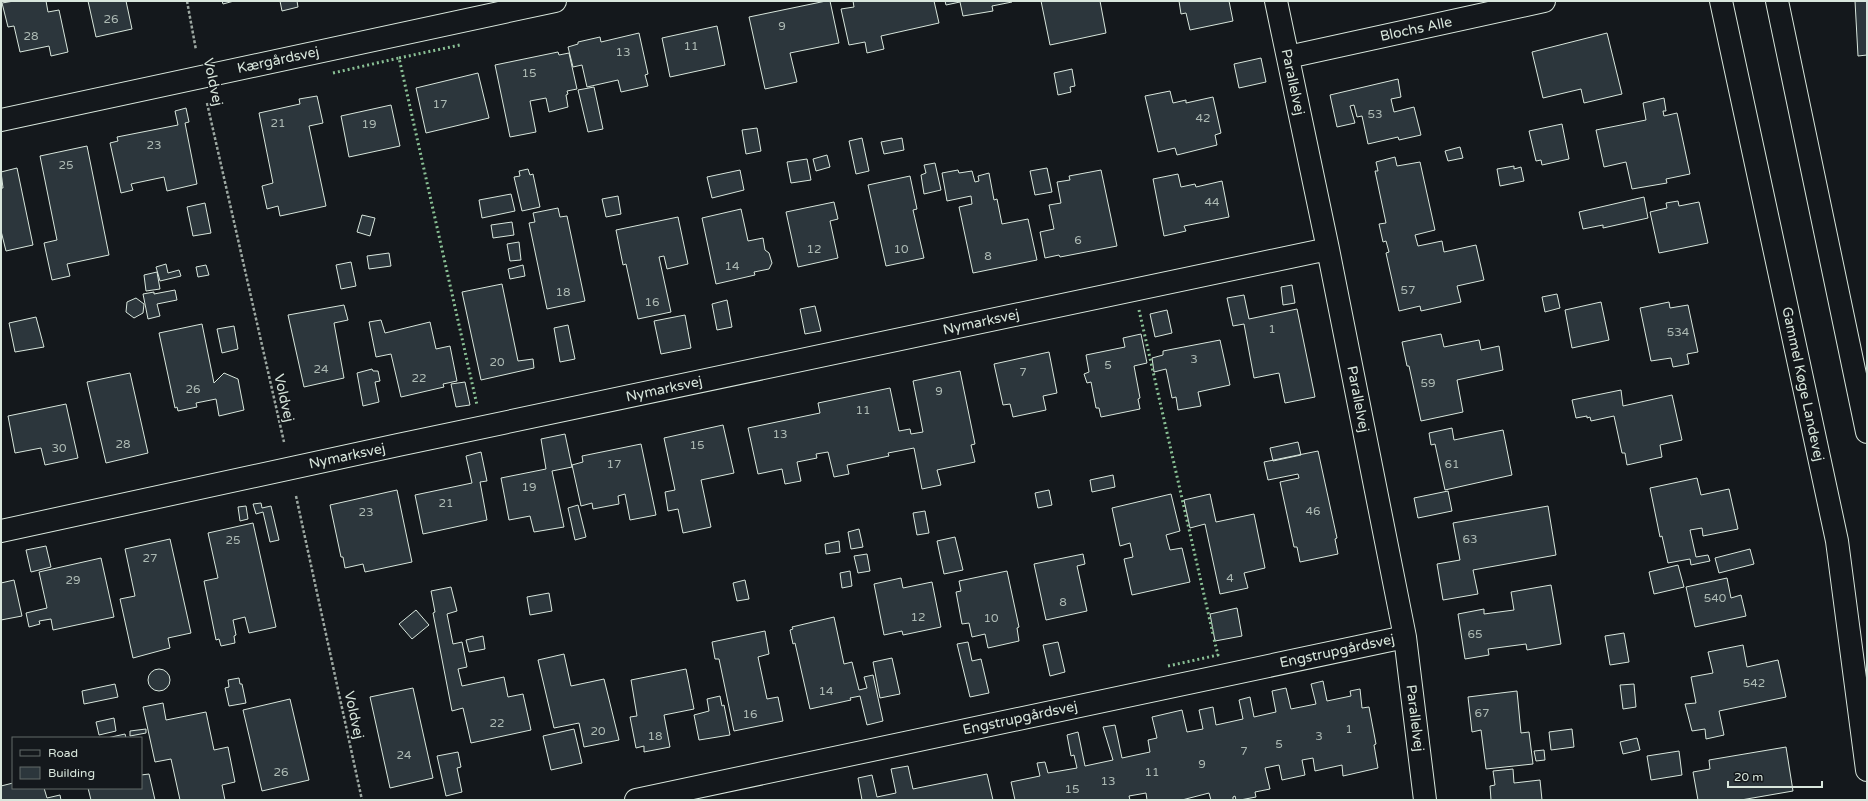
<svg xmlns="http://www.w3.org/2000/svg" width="1868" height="801" viewBox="0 0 1868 801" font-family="'Varela Round',sans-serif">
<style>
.building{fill:#2c363c;stroke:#d8e6dc}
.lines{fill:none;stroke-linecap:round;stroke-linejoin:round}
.street-casing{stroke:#d8e6dc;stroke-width:24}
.secondary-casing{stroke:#d8e6dc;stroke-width:24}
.path{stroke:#9da8a2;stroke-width:2.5;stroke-dasharray:3 2;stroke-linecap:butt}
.street{stroke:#14181c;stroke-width:22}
.secondary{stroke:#14181c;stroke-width:22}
.hedge{stroke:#8ac095;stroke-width:3;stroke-dasharray:2 3;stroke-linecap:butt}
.labels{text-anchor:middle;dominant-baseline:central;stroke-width:3;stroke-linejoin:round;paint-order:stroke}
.number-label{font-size:12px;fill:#adbab4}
.street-label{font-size:14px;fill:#d8e6dc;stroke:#14181c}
</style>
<rect width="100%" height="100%" fill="#14181c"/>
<!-- building -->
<path class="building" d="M14,1H46L48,12L59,10L68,52L51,56L49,46L20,52L14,26L8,27L2,3Z
M88,1H126L132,29L96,37Z
M222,1H234L223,4Z
M280,1H297L298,7L282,11Z
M826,1H830L839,43L790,53L797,82L765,89L749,17Z
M853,1H934L939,23L881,36L884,49L867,53L865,42L849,45L841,9L854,7Z
M945,1H1012V2L992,6L993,11L963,16L960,2L946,5Z
M1041,1H1100L1106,33L1050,45Z
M1179,1H1229L1233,21L1190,30L1186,13L1181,14Z
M1855,1H1867V55L1858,56Z
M717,26L725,65L670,77L662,38Z
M639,33L648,74L645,75L648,86L621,92L618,80L587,87L582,65L573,67L568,47L578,44V42L600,37L601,42Z
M1607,33L1622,94L1584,103L1581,89L1543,98L1532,52Z
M558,52L559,55L569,53L577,89L567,91L568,94L566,95L568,107L549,112L546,98L530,101L536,132L510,137L495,65Z
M1261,58L1266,82L1239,88L1234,64Z
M1072,69L1075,86L1070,87L1071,92L1058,95L1054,73Z
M478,73L489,118L426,133L416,88Z
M1398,79L1401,97L1391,99L1394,112L1414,107L1421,135L1399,140L1398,137L1368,144L1362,116L1357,117L1354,105L1350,106L1355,123L1337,127L1330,95Z
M594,87L603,129L588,132L578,90Z
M1170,91L1173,103L1186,100V103L1213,97L1221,133L1215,135L1217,145L1177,155L1175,148L1158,152L1145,96Z
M317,96L323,123L309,126L326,206L280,216L278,206L267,209L262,186L273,183L259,113L300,104L299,99Z
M1664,98L1666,111H1663L1664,116L1677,113L1690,174L1666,179L1667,183L1632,189L1626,162L1604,167L1596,130L1646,120L1643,103Z
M391,105L400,146L349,157L341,116Z
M186,108L189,122L185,123L197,184L167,191L164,177L131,184L133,190L121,193L110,143L118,141L117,137L178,125L175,111Z
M1562,124L1569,159L1542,165L1541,160L1536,161L1529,131Z
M757,128L761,151L746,154L742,130Z
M862,138L869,171L856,174L849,141Z
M902,138L904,150L884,154L881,142Z
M87,146L109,255L67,264L70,276L52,280L44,243L57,240L40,156Z
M1460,147L1463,158L1448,161L1445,151Z
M827,155L830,167L816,171L813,159Z
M1395,157L1397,166L1420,162L1435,230L1415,235L1418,246L1442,241L1444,252L1476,245L1484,280L1457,286L1461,302L1421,311L1420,306L1399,311L1386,253L1389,252L1386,241L1383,242L1379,224L1386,223L1375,171H1378L1376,162Z
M807,159L811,180L791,183L787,162Z
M935,163L941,190L924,194L921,175L926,173L924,165Z
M1514,166V169L1521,167L1524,181L1500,186L1497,169Z
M17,168L33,245L6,251L1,231V188H3L1,172Z
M1047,168L1052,192L1035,195L1030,171Z
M528,169L530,175L533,174L540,207L522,211L514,177L520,176L519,171Z
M740,170L744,190L712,198L707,177Z
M958,170L959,173L972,171L975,182L979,181L978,176L989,173L994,200L997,199L1002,224L1028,219L1037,260L973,273L959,207L972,204L971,196L947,201L942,173Z
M1101,170L1117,246L1060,257L1059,255L1045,258L1040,232L1054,229L1049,205L1061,203L1057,182L1070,180L1069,176Z
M1178,174L1181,187L1195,184L1196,187L1222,181L1229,217L1184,226L1186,231L1164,236L1153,179Z
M910,176L917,209L913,210L924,258L886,266L868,185Z
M511,194L515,211L482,218L479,200Z
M618,196L621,214L606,217L602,199Z
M1644,197L1648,218L1603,228V225L1583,229L1579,212Z
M1678,201L1679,206L1699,202L1708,243L1659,253L1650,212L1667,208L1666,203Z
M834,202L838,219L830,221L838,258L798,267L786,212Z
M205,203L211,233L193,236L187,207Z
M558,208L560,217L567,216L585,301L547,309L529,223L535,222L533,213Z
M741,209L748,241L763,238L765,250L769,253L772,263L769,269L754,272L755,275L716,284L702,218Z
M362,215L375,218L370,236L357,232Z
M678,217L688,264L667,269L664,256L659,257L671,312L638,319L626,264L623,265L616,230Z
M512,222L514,235L493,238L491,225Z
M519,242L521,260L510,261L507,244Z
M389,253L391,266L369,269L367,256Z
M351,262L356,286L341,289L336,265Z
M166,264L168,273L179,270L181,276L160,281L156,267Z
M206,265L209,275L198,277L196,267Z
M523,265L525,276L510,279L508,269Z
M157,272L160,289L146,291L144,275Z
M502,284L518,361L533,359L534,368L481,380L462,292Z
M1292,285L1295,303L1283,305L1281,287Z
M175,290L177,300L157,304L160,316L148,319L143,294L154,292V294Z
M1557,294L1560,308L1545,312L1542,297Z
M1244,295L1249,319L1297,309L1315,397L1285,403L1279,373L1254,378L1244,324L1233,326L1227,298Z
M136,298L144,304L143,313L134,318L126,312L127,302Z
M727,300L732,327L717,330L712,304Z
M1601,302L1609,340L1572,348L1565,310Z
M1669,302L1670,308L1688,305L1698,352L1687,354L1689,364L1673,367L1671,358L1651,361L1640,308Z
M344,305L348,320L334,323L344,378L304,387L288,315Z
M815,306L821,331L805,334L800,309Z
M1167,310L1172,333L1155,337L1150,314Z
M685,315L691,348L661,354L654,321Z
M36,317L44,347L15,352L9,323Z
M381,320L385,333L430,322L436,349L450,346L457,381L443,384L444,387L401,397L391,354L376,357L369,322Z
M202,324L214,383L224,373L238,379L244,410L219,416L216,399L196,403L197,407L178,411L177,407L175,408L159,333Z
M568,325L575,359L560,362L554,328Z
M234,326L238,349L222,353L217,329Z
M1141,334L1147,363L1134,366L1140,398L1138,399L1140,409L1101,417L1099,408H1096L1091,382L1087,383L1084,374L1089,372L1086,355L1125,347L1123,338Z
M1441,334L1444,347L1479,340L1481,350L1499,346L1503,370L1457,380L1463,412L1421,421L1409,366H1407L1402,342Z
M1220,340L1230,385L1198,392L1201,406L1178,410L1176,397L1172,398L1166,369L1154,372L1152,358L1163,355V351Z
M1049,352L1057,393L1043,396L1046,410L1013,417L1010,404L1003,405L994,364Z
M372,369L373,371H378L380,381L375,382L379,402L363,406L357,373Z
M960,371L975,444L971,445L975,462L937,470L941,485L922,489L914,448L888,453L889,456L847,465L849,474L834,477L828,452L816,454L817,458L797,462L801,481L785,484L782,469L758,474L748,428L820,413L818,403L890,388L899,431L910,429L911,434L923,432L913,381Z
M130,373L148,453L106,463L87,382Z
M465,382L470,405L456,407L451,384Z
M1621,390L1623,406L1672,395L1682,440L1660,445L1662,457L1627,465L1625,453H1622L1614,416L1591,421L1590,417L1587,418V416L1576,418L1572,400Z
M66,404L78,458L45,465L41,448L15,453L8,416Z
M723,425L734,473L701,480L711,527L683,533L678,509L668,511L665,492L675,490L664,438Z
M1452,428L1454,440L1503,430L1512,475L1445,490L1435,444L1431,445L1429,433Z
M565,434L572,467L552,471L564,527L534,532L530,516L509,520L501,478L546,469L541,439Z
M1298,442L1301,455L1273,461L1270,448Z
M641,444L656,515L630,520L625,494L618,496L619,504L593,509L592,503L581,506L572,465L583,462L582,456Z
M1318,451L1337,538L1335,539L1338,554L1300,562L1297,547H1294L1280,482L1299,478L1298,474L1268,480L1264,462Z
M481,452L487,481L480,482L487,520L423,534L415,495L472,483L466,456Z
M1113,475L1115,487L1092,492L1090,480Z
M1697,478L1701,495L1729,489L1738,529L1703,536L1702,528L1690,530L1696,557L1708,555L1710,561L1691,565L1690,559L1668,563L1662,536L1660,537L1650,488Z
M397,490L412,562L365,572L363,564L345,568L343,557H341L330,505Z
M1049,490L1052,505L1038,508L1035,493Z
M1448,491L1452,511L1418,518L1414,498Z
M1171,494L1180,531L1166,535L1170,550L1182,548L1190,582L1132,595L1124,559L1133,557L1130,543L1120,546L1112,508Z
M1210,494L1216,522L1254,514L1265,568L1244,573L1248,588L1220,594L1205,524L1190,528L1184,500Z
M261,503L262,508L271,506L279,540L270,542L263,512L256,514L253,504Z
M578,505L586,537L575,540L568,508Z
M246,506L248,519L240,521L238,507Z
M1548,506L1556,555L1473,570L1478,594L1443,600L1437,564L1460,560L1453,523Z
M925,511L929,533L917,535L913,513Z
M253,523L276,627L249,633L245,617L233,620L236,635L234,636L235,643L221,646L219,639L216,640L204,581L218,578L208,533Z
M859,529L863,547L851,549L848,532Z
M955,537L963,570L944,574L937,541Z
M170,539L191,633L168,638L170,648L133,658L120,599L135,596L125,549Z
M839,541L840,552L826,554L825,544Z
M46,546L51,567L31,572L26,550Z
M1750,549L1754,564L1719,573L1715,558Z
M867,554L870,571L858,573L854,556Z
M1083,554L1085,564L1077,566L1087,611L1046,620L1034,564Z
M101,558L114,617L53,630L51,619L39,621L40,624L29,627L26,613L47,608L39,572Z
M1678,565L1684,587L1654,594L1649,572Z
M850,571L852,586L842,588L840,573Z
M1007,571L1019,627L1017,628L1019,641L988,648L985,634L972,637L969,623L962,624L956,592L961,591L959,581Z
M901,578L903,588L932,582L941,627L903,635L902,631L884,635L874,584Z
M1727,578L1731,598L1741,595L1746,616L1695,627L1686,587Z
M14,580L22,616L1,620V583Z
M745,580L749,599L737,601L733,583Z
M1551,585L1561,644L1527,650L1526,644L1488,649L1489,655L1465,659L1458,614L1484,609V614L1514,610L1511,592Z
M451,587L457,611L447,614L453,644L462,642L467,667L458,669L462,686L504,677L508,697L523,694L531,730L471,743L463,708L452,711L433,613L435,612L431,591Z
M549,593L552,611L530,615L527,597Z
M1237,608L1242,636L1215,641L1210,614Z
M416,610L429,625L412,639L399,624Z
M834,617L844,664L852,662L859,690L867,688L864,677L873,675L883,721L867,725L860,696L850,698L851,700L810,709L795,643L793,644L790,630L793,629L792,627Z
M765,631L769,654L758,657L767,699L778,697L783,721L734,731L719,659H715L712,642Z
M1624,633L1629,662L1610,665L1605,636Z
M483,636L485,649L469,652L466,640Z
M968,642L972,661L981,659L989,693L970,697L957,644Z
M1058,642L1065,672L1050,676L1043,645Z
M1743,645L1747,667L1778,660L1786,697L1719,711L1724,735L1706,739L1705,729L1692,731L1685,704L1696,703L1691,677L1713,673L1708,652Z
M564,654L571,686L604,679L619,740L584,747L579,723L554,728L538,660Z
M892,658L900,694L880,698L873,662Z
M686,669L694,709L664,715L670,747L644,752V746L636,748L630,717L637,716L631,680Z
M148 680a11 11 0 1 1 22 0a11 11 0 1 1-22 0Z
M239,678L240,684H242L246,703L229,706L225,688L229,687L228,680Z
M1323,681L1327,701L1351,696L1350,691L1360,689L1362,708L1369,707L1376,744L1374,745L1378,768L1343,776L1342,765L1315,771L1313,758L1302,760L1305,775L1282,780L1279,765L1265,768L1270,789L1255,792L1256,797L1240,800H1236L1235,796L1233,797V800H1211L1209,793L1182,800H1147L1146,793L1129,796L1130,800H1015L1011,782L1040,776L1037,763L1045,762L1048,773L1077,768L1074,755L1071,756L1067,735L1078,732L1085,766L1113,760L1103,727L1115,725L1122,758L1150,752L1148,740L1157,738L1152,717L1182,710L1187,732L1203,729L1199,710L1213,707L1216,725L1243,719L1239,700L1250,697L1254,717L1276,712L1272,691L1286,688L1291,709L1316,704L1311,684Z
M115,684L118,697L84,704L82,691Z
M1634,684L1636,707L1623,709L1620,685Z
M413,688L433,778L390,788L370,697Z
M1517,691L1521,733L1529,732L1533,764L1486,769L1481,730L1472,732L1468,697Z
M720,696L722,706L724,705L730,735L699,740L694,715L709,711L707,699Z
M290,699L309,780L262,791L243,710Z
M163,703L166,720L206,712L214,750L228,747L235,782L222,785L225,800H180L171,759L155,762L143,707Z
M114,718L116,731L99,735L96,722Z
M146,729V733L130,736V731Z
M574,729L582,763L551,770L543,736Z
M1572,729L1574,747L1551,750L1549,732Z
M125,734L126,738H107Z
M1637,738L1640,750L1623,754L1620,742Z
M1786,747L1793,791L1741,800H1698L1693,772L1710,769L1709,760Z
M1544,750L1545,760L1536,761L1534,751Z
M1679,751L1682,775L1651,780L1647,756Z
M458,752L461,767L457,768L462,792L446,796L437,756Z
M908,766L913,789L987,774L993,800H862L858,778L872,775L877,797L896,793L891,769Z
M1513,769L1514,783L1540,780L1542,800H1491L1490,786L1495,785L1493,771Z
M149,774L155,800H91L88,788H141V775Z
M13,783V788H44L47,798L60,795L61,800H1V786Z"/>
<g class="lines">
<!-- street casing -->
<g class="street-casing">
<path id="street" d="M1276,1L1328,249L1405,637L1425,800
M1288,57L1544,1
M1,120L555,1
M1,531L398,445L1328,249
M636,800L1405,637"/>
</g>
<!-- secondary casing -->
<g class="secondary-casing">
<path id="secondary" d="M1721,1L1837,541L1867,770
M1777,1L1867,432"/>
</g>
<!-- path -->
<path class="path" d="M187,1L196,50
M207,103L284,442
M296,496L362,800"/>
<!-- street -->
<use href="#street" class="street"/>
<!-- secondary -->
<use href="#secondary" class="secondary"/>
<!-- hedge -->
<path class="hedge" d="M399,58L460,45
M333,73L399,58L477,405
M1139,310L1213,634
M1168,666L1218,655L1214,639"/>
</g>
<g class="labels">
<!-- number labels -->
<g class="number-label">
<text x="111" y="19">26</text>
<text x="782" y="26">9</text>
<text x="31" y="36">28</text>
<text x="691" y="46">11</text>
<text x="623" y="52">13</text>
<text x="529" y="73">15</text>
<text x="440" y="104">17</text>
<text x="1375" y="114">53</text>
<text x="1203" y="118">42</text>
<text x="278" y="123">21</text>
<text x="369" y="124">19</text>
<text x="154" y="145">23</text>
<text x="66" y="165">25</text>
<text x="1212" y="202">44</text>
<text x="1078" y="240">6</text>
<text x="814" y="249">12</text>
<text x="901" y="249">10</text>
<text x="988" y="256">8</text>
<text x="732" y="266">14</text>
<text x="1408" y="290">57</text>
<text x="563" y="292">18</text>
<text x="652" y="302">16</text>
<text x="1272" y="329">1</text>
<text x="1678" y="332">534</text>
<text x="1194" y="359">3</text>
<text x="497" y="362">20</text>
<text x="1108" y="365">5</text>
<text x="321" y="369">24</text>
<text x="1023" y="372">7</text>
<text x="419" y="378">22</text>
<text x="1428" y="383">59</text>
<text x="193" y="389">26</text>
<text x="939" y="391">9</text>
<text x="863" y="410">11</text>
<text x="780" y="434">13</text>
<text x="123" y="444">28</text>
<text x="697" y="445">15</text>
<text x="59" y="448">30</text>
<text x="614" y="464">17</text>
<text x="1452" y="464">61</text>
<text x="529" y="487">19</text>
<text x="446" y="503">21</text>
<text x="1313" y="511">46</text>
<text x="366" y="512">23</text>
<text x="1470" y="539">63</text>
<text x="233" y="540">25</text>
<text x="150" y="558">27</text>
<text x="1230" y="578">4</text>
<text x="73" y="580">29</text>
<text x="1715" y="598">540</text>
<text x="1063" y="602">8</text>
<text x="918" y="617">12</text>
<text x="991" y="618">10</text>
<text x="1475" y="634">65</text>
<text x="1754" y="683">542</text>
<text x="826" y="691">14</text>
<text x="1482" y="713">67</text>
<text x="750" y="714">16</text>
<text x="497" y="723">22</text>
<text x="1349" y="729">1</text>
<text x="598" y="731">20</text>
<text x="655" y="736">18</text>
<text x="1319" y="736">3</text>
<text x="1279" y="744">5</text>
<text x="1244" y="751">7</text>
<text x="404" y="755">24</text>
<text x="1202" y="764">9</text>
<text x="281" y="772">26</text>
<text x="1152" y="772">11</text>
<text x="1108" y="781">13</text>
<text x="1072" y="789">15</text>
</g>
<!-- street labels -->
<g class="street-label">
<text transform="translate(1416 29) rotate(-12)">Blochs Alle</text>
<text transform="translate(278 60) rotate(-12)">Kærgårdsvej</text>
<text transform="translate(213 82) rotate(78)">Voldvej</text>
<text transform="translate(1293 82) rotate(78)">Parallelvej</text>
<text transform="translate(981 322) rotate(-12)">Nymarksvej</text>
<text transform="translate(1803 384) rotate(78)">Gammel Køge Landevej</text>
<text transform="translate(664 389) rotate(-12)">Nymarksvej</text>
<text transform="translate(284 398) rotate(77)">Voldvej</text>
<text transform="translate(1358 399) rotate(79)">Parallelvej</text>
<text transform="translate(347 456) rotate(-12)">Nymarksvej</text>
<text transform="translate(1337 651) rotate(-12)">Engstrupgårdsvej</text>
<text transform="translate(354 715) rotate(78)">Voldvej</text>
<text transform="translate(1020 718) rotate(-12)">Engstrupgårdsvej</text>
<text transform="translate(1415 718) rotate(83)">Parallelvej</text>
</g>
</g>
<!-- border -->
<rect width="1868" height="801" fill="none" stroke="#d8e6dc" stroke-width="4"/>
<!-- legend -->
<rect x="12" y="737" width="130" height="52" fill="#14181c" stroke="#626a69"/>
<rect x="20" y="750" width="20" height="6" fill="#14181c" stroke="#626a69"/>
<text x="48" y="757" font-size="12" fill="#d8e6dc">Road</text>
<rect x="20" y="767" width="20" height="12" fill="#2c363c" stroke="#626a69"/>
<text x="48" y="777" font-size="12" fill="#d8e6dc">Building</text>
<!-- scale -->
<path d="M1728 781v6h94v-6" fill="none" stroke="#d8e6dc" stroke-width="2"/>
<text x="1734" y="781" font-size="12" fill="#d8e6dc" stroke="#14181c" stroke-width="3" paint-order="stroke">20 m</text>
</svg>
